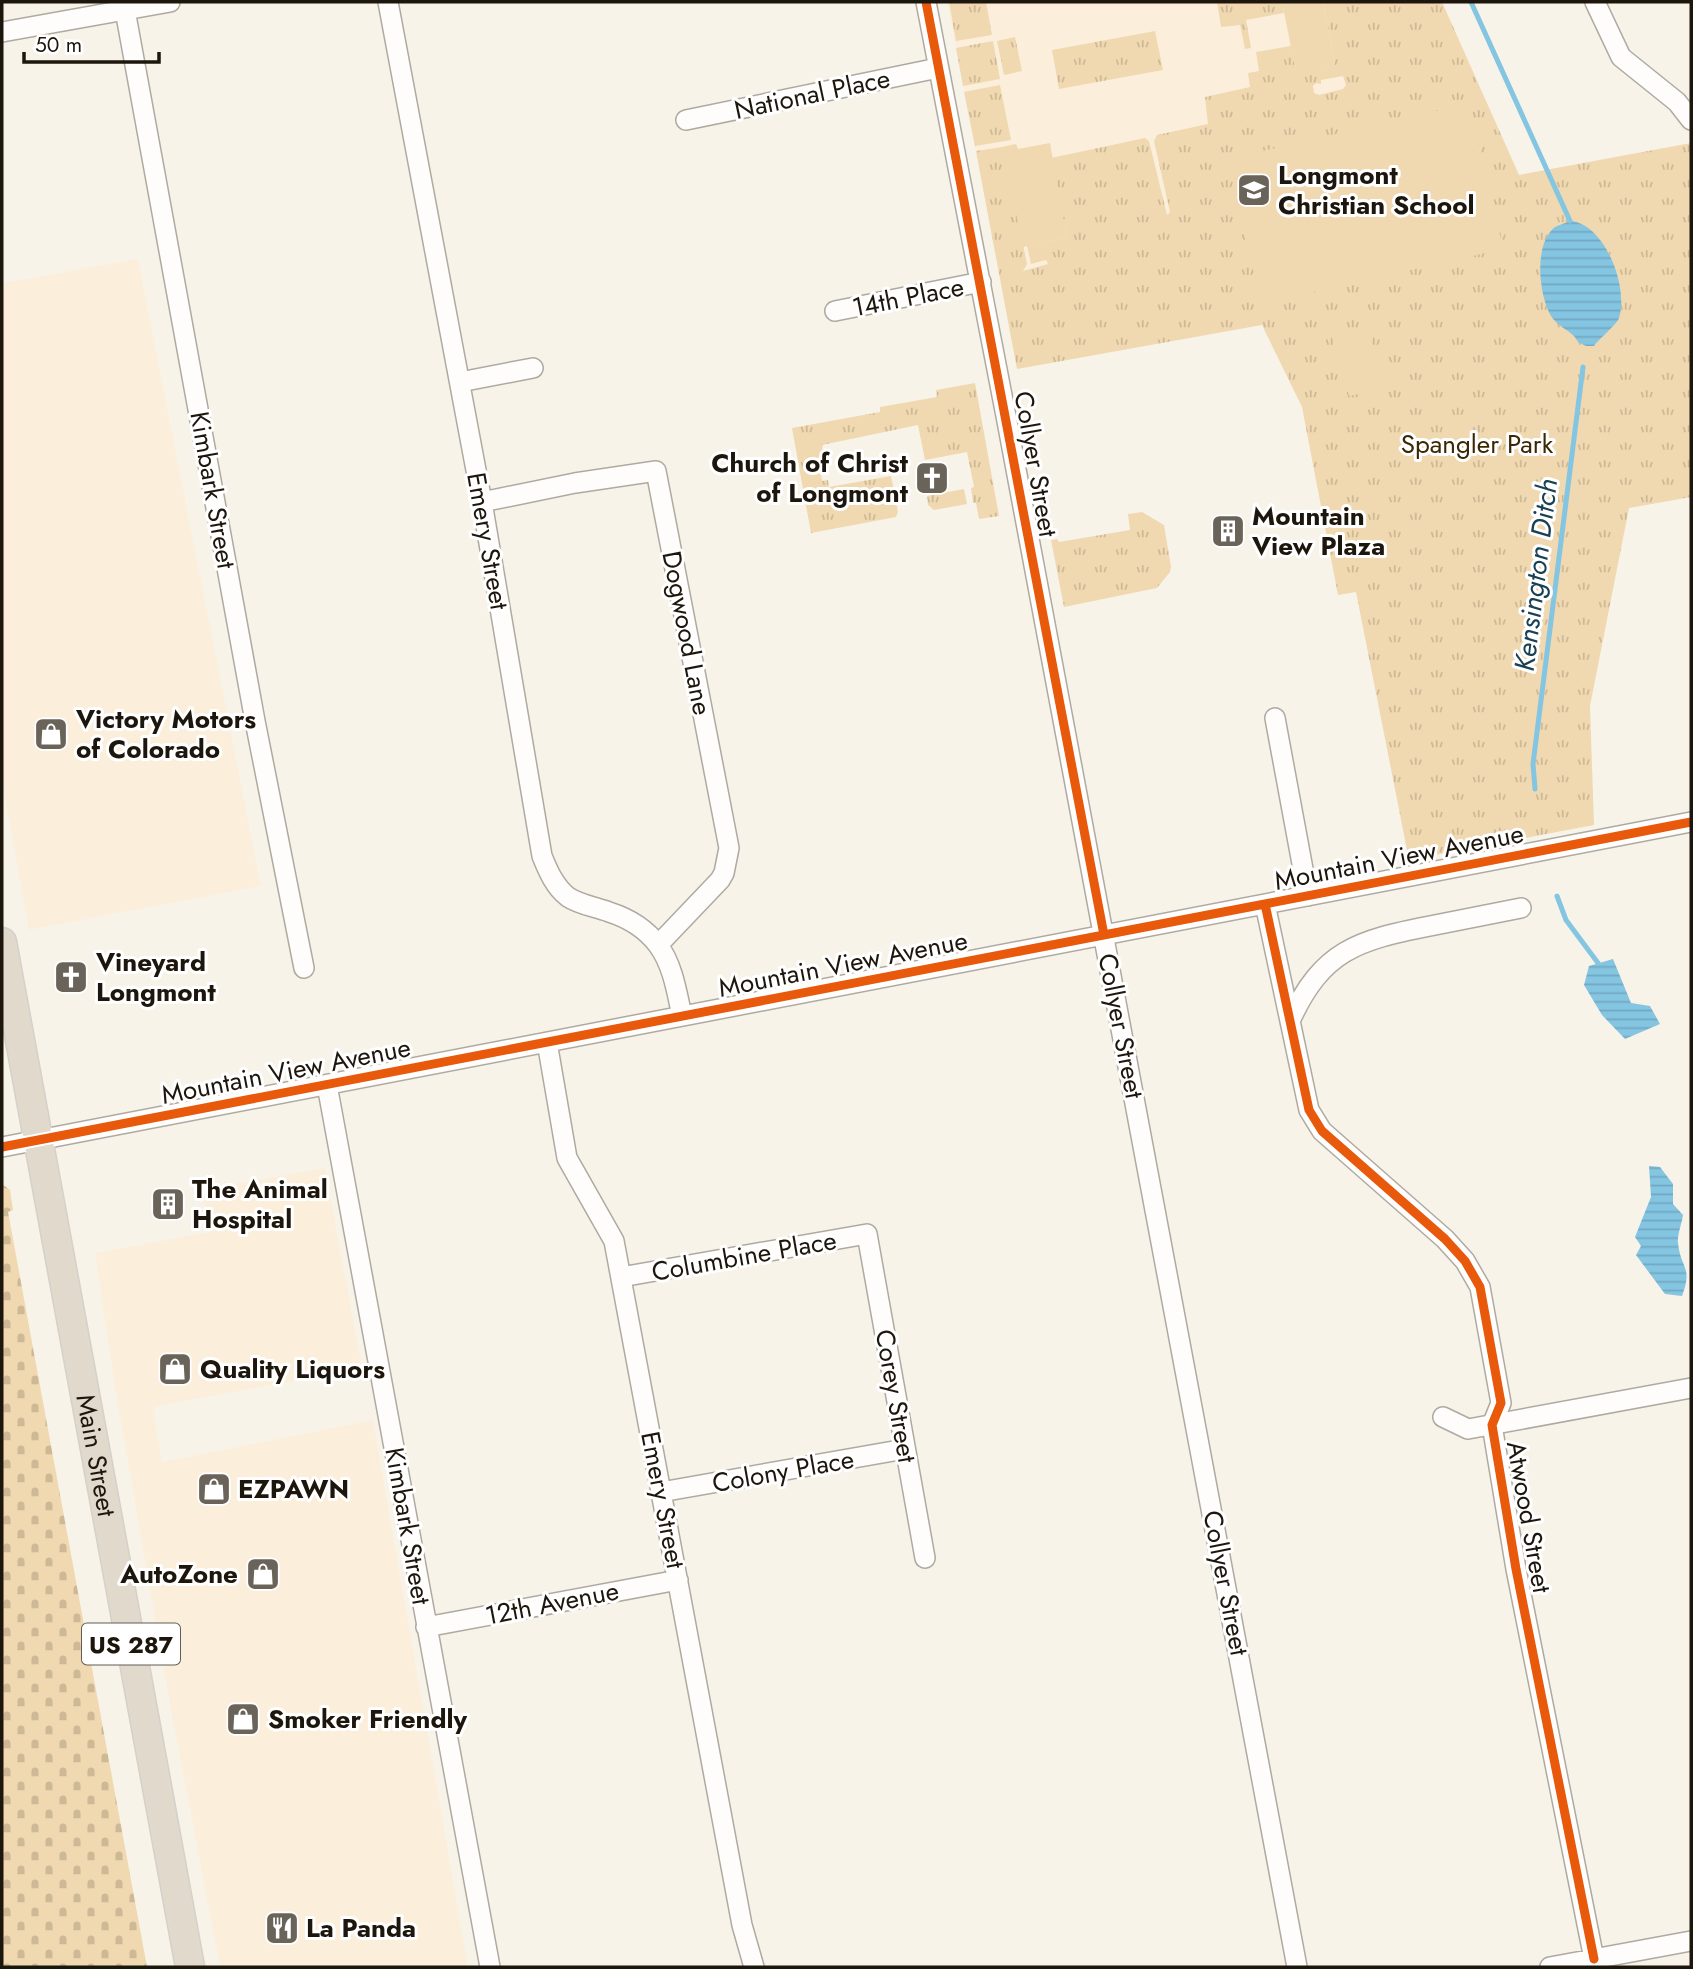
<svg xmlns="http://www.w3.org/2000/svg" width="1693" height="1969" viewBox="0 0 1693 1969" font-family="Jost,sans-serif">
<style>
.built{fill:#fbefdc}
.grass{fill:url(#grass-tufts);fill-rule:evenodd}
.cemetery{fill:url(#cemetery-stones)}
.pitch{fill:#f0d8b0}
.water{fill:url(#water-rules)}
.lines{fill:none;stroke-linecap:round;stroke-linejoin:round}
.stream{stroke:#84c5e2;stroke-width:5}
.minor-casing{stroke:#afaaa1;stroke-width:22}
.highway-casing{stroke:#d4d1cb;stroke-width:31}
.minor{stroke:#fefdfc;stroke-width:19}
.highway{stroke:#e0d9cc;stroke-width:28}
.cycleway-casing{stroke:#fff;stroke-width:13}
.cycleway{stroke:#e8590c;stroke-width:9}
.labels{text-anchor:middle;dominant-baseline:central;stroke-width:6;stroke-linejoin:round;paint-order:stroke}
.shield{fill:#fff;stroke:#615c56;stroke-width:2}
.shield-label{font-size:24px;font-weight:bold;fill:#1d160d}
.street-label{font-size:26px;fill:#1d160d;stroke:#fff}
.poi-label{font-size:26px;font-weight:bold;fill:#1d160d;stroke:#fff;text-anchor:start}
.park-label{font-size:26px;fill:#3a2703;stroke:#fff}
.water-label{font-size:28px;font-style:italic;fill:#194155;stroke:#fff}
</style>
<defs>
<pattern id="grass-tufts" width="24" height="20" patternUnits="userSpaceOnUse" patternTransform="scale(1.75)"><rect width="24" height="20" fill="#f0d8b0"/><path d="M3 7l-1-3M5 7V3M7 7l1-3M15 17l-1-3M17 17v-4M19 17l1-3" fill="none" stroke="#cdb996"/></pattern>
<pattern id="cemetery-stones" width="16" height="16" patternUnits="userSpaceOnUse" patternTransform="scale(1.75)"><rect width="16" height="16" fill="#f0d8b0"/><path d="M2 7V4a2 2 0 0 1 4 0v3zM10 15v-3a2 2 0 0 1 4 0v3z" fill="#cdb996"/></pattern>
<pattern id="water-rules" width="6" height="5" patternUnits="userSpaceOnUse" patternTransform="scale(1.75)"><rect width="6" height="5" fill="#84c5e2"/><path d="M0 2.5h6" fill="none" stroke="#72a8c1"/></pattern>
</defs>
<rect width="100%" height="100%" fill="#f8f3e9"/>
<!-- built -->
<path class="built" d="M947,2H1442L1532,205L1518,263L1262,324L1017,369Z
M138,259L261,886L29,930L2,783V283Z
M325,1168L362,1368L153,1407L162,1462L373,1420L468,1967H220L170,1705L115,1387L95,1253L210,1232L202,1190Z"/>
<!-- grass -->
<path class="grass" d="M949,2H986L992,35L956,41Z
M1217,2H1282L1284,13L1246,20L1251,48L1245,49L1240,25L1221,27Z
M1323,2H1442L1519,175L1691,143V497L1629,508L1590,706L1594,825L1409,860L1356,592L1338,595L1302,407L1262,325L1017,369L976,151L1002,147L1005,154L1027,264L1023,271L1048,264L1046,260L1031,264L1027,246L1067,238L1051,158L1145,138L1149,141L1167,215L1170,212L1154,141L1157,135L1208,124L1205,97L1250,87L1248,73L1259,71L1256,52L1291,46L1296,71L1335,64ZM1343,76L1346,85L1343,89L1319,95L1314,93L1313,86L1316,83L1321,84V80Z
M1155,31L1163,70L1059,89L1052,50Z
M1015,37L1022,71L1004,75L997,41Z
M993,41L1000,79L963,86L956,48Z
M1000,85L1011,140L975,146L964,92Z
M975,383L999,516L979,519L976,503H973L971,488L974,487L967,452L925,460L918,425L822,445L824,461L819,462L822,481L828,480L829,487L891,476L898,512L896,517L811,533L792,428L880,412V407L937,397L936,390Z
M964,489L967,504L934,510L928,505L927,496Z
M1142,512L1164,525L1171,567L1170,572L1157,588L1064,607L1051,540L1057,539L1059,542L1130,530L1128,514Z"/>
<!-- cemetery -->
<path class="cemetery" d="M2,1184L10,1190L13,1210L8,1212L147,1967H2Z"/>
<!-- pitch -->
<path class="pitch" d="M1282,2H1323L1335,64L1296,72Z
M1470,103L1503,249L1261,304L1228,159Z
M1050,143L1067,238L1023,247L1002,147L1016,144L1018,149Z
M1368,331L1384,389L1349,396L1332,338Z"/>
<!-- water -->
<path class="water" d="M1570,221C1605,223 1629,288 1619,318C1617,324 1599,339 1594,346H1586L1578,342C1574,332 1558,327 1551,316C1539,296 1533,244 1555,227C1559,225 1566,223 1570,221Z
M1613,959L1631,1003L1650,1006L1660,1024L1625,1039L1602,1015L1584,985L1589,966Z
M1649,1166L1660,1167L1673,1184V1204L1683,1215C1682,1223 1677,1235 1678,1243C1681,1270 1693,1266 1682,1296L1665,1294L1636,1255L1641,1246L1635,1237L1651,1197Z"/>
<g class="lines">
<!-- stream -->
<path class="stream" d="M1471,2L1570,221
M1535,789L1533,764L1583,367
M1557,896L1566,920L1598,963"/>
<!-- minor casing -->
<g class="minor-casing">
<path id="minor" d="M388,2L482,502L542,856C548,871 555,887 568,897C580,905 596,907 609,912C628,918 646,929 658,945C673,965 677,993 682,1016
M926,2L1006,416L1297,1967
M1595,2L1621,57L1677,102L1691,120
M125,10L255,721L304,968
M2,32L170,2
M686,120L938,68
M835,311L981,282
M460,382L533,368
M482,502L575,483L656,471L729,848L724,873L720,880L658,945
M1275,718L1308,896
M1265,904L1309,1110L1322,1131L1445,1239L1465,1261L1480,1287L1501,1403L1492,1425L1516,1569L1594,1959
M1290,1021C1322,950 1358,940 1430,926C1460,920 1491,914 1521,908
M547,1042L567,1158L614,1241L742,1925L754,1967
M327,1085L490,1967
M2,1147L1691,822
M621,1277L867,1234L925,1558
M1443,1417L1468,1429L1691,1388
M661,1492L905,1449
M426,1627L678,1580
M1550,1967L1691,1941"/>
</g>
<!-- highway casing -->
<g class="highway-casing">
<g id="highway">
<path id="s1" d="M2,942L190,1967"/>
</g>
</g>
<!-- minor -->
<use href="#minor" class="minor"/>
<!-- highway -->
<use href="#highway" class="highway"/>
<!-- cycleway casing -->
<g class="cycleway-casing">
<path id="cycleway" d="M926,2L1104,935
M1265,904L1309,1110L1322,1131L1445,1239L1465,1261L1480,1287L1501,1403L1492,1425L1516,1569L1594,1959
M2,1147L1691,822"/>
</g>
<!-- cycleway -->
<use href="#cycleway" class="cycleway"/>
</g>
<!-- icons -->
<defs>
<g id="school-square" transform="scale(1.75)"><rect x="-9" y="-9" width="18" height="18" rx="4" fill="#6a635a" stroke="#fff"/><path d="M0-5L7-2L0 1L-7-2ZM-4 1L0 2.5L4 1V4Q0 6-4 4Z" fill="#fff"/></g>
<g id="church-square" transform="scale(1.75)"><rect x="-9" y="-9" width="18" height="18" rx="4" fill="#6a635a" stroke="#fff"/><path d="M-1.2-6h2.4v3.5h3.3v2.4h-3.3V6h-2.4V-.1h-3.3v-2.4h3.3Z" fill="#fff"/></g>
<g id="building-square" transform="scale(1.75)"><rect x="-9" y="-9" width="18" height="18" rx="4" fill="#6a635a" stroke="#fff"/><path d="M-4-6H4V6H1V3H-1V6H-4ZM-2.5-4.3h1.7v1.8h-1.7ZM.8-4.3h1.7v1.8H.8ZM-2.5-1h1.7V.8h-1.7ZM.8-1h1.7V.8H.8Z" fill="#fff"/></g>
<g id="shop-square" transform="scale(1.75)"><rect x="-9" y="-9" width="18" height="18" rx="4" fill="#6a635a" stroke="#fff"/><path d="M-5-2.5h2.3a2.7 3.5 0 0 1 5.4 0H5L5.5 6h-11ZM-1.5-2.5h3a1.5 2.3 0 0 0-3 0Z" fill="#fff"/></g>
<g id="restaurant-square" transform="scale(1.75)"><rect x="-9" y="-9" width="18" height="18" rx="4" fill="#6a635a" stroke="#fff"/><path d="M-5-6h1v4h1v-4h1v4h1v-4h1v5L-1.5 .5V6h-2V.5L-5-1ZM5-6V6H3V1.5H1.5Q1.5-4 5-6Z" fill="#fff"/></g>
</defs>
<g fill-rule="evenodd">
<use href="#school-square" x="1254" y="190"/>
<use href="#church-square" x="932" y="478"/>
<use href="#building-square" x="1228" y="531"/>
<use href="#shop-square" x="51" y="734"/>
<use href="#church-square" x="71" y="977"/>
<use href="#building-square" x="168" y="1204"/>
<use href="#shop-square" x="175" y="1369"/>
<use href="#shop-square" x="214" y="1489"/>
<use href="#shop-square" x="263" y="1574"/>
<use href="#shop-square" x="243" y="1719"/>
<use href="#restaurant-square" x="282" y="1928"/>
</g>
<g class="labels">
<!-- shield labels -->
<rect class="shield" x="82" y="1623.5" width="98" height="41" rx="5"/>
<g class="shield-label">
<text x="131" y="1644">US 287</text>
</g>
<!-- street labels -->
<g class="street-label">
<text transform="translate(812 94) rotate(-12)">National Place</text>
<text transform="translate(908 297) rotate(-11)">14th Place</text>
<text transform="translate(1036 464) rotate(80)">Collyer Street</text>
<text transform="translate(213 490) rotate(80)">Kimbark Street</text>
<text transform="translate(488 541) rotate(80)">Emery Street</text>
<text transform="translate(687 633) rotate(79)">Dogwood Lane</text>
<text transform="translate(1399 857) rotate(-11)">Mountain View Avenue</text>
<text transform="translate(843 964) rotate(-11)">Mountain View Avenue</text>
<text transform="translate(1121 1026) rotate(79)">Collyer Street</text>
<text transform="translate(286 1071) rotate(-11)">Mountain View Avenue</text>
<text transform="translate(744 1256) rotate(-10)">Columbine Place</text>
<text transform="translate(896 1396) rotate(80)">Corey Street</text>
<text stroke="none"><textPath href="#s1" startOffset="522">Main Street</textPath></text>
<text transform="translate(783 1471) rotate(-10)">Colony Place</text>
<text transform="translate(663 1500) rotate(79)">Emery Street</text>
<text transform="translate(1529 1517) rotate(80)">Atwood Street</text>
<text transform="translate(408 1526) rotate(80)">Kimbark Street</text>
<text transform="translate(1226 1583) rotate(79)">Collyer Street</text>
<text transform="translate(552 1603) rotate(-11)">12th Avenue</text>
</g>
<!-- poi labels -->
<g class="poi-label">
<text x="1278" y="175">Longmont<tspan x="1278" dy="30">Christian School</tspan></text>
<text x="908" y="463" text-anchor="end">Church of Christ<tspan x="908" dy="30">of Longmont</tspan></text>
<text x="1252" y="516">Mountain<tspan x="1252" dy="30">View Plaza</tspan></text>
<text x="76" y="719">Victory Motors<tspan x="76" dy="30">of Colorado</tspan></text>
<text x="96" y="962">Vineyard<tspan x="96" dy="30">Longmont</tspan></text>
<text x="192" y="1189">The Animal<tspan x="192" dy="30">Hospital</tspan></text>
<text x="200" y="1369">Quality Liquors</text>
<text x="238" y="1489">EZPAWN</text>
<text x="238" y="1574" text-anchor="end">AutoZone</text>
<text x="268" y="1719">Smoker Friendly</text>
<text x="306" y="1928">La Panda</text>
</g>
<!-- park labels -->
<g class="park-label">
<text x="1477" y="444">Spangler Park</text>
</g>
<!-- water labels -->
<g class="water-label">
<text transform="translate(1536 575) rotate(-83)">Kensington Ditch</text>
</g>
</g>
<!-- border -->
<rect width="1693" height="1969" fill="none" stroke="#1d160d" stroke-width="7"/>
<!-- scale -->
<path d="M24 52v10h135v-10" fill="none" stroke="#1d160d" stroke-width="3.5"/>
<text x="35" y="52" font-size="21" fill="#1d160d" stroke="#ffffff" stroke-width="5" paint-order="stroke">50 m</text>
</svg>
